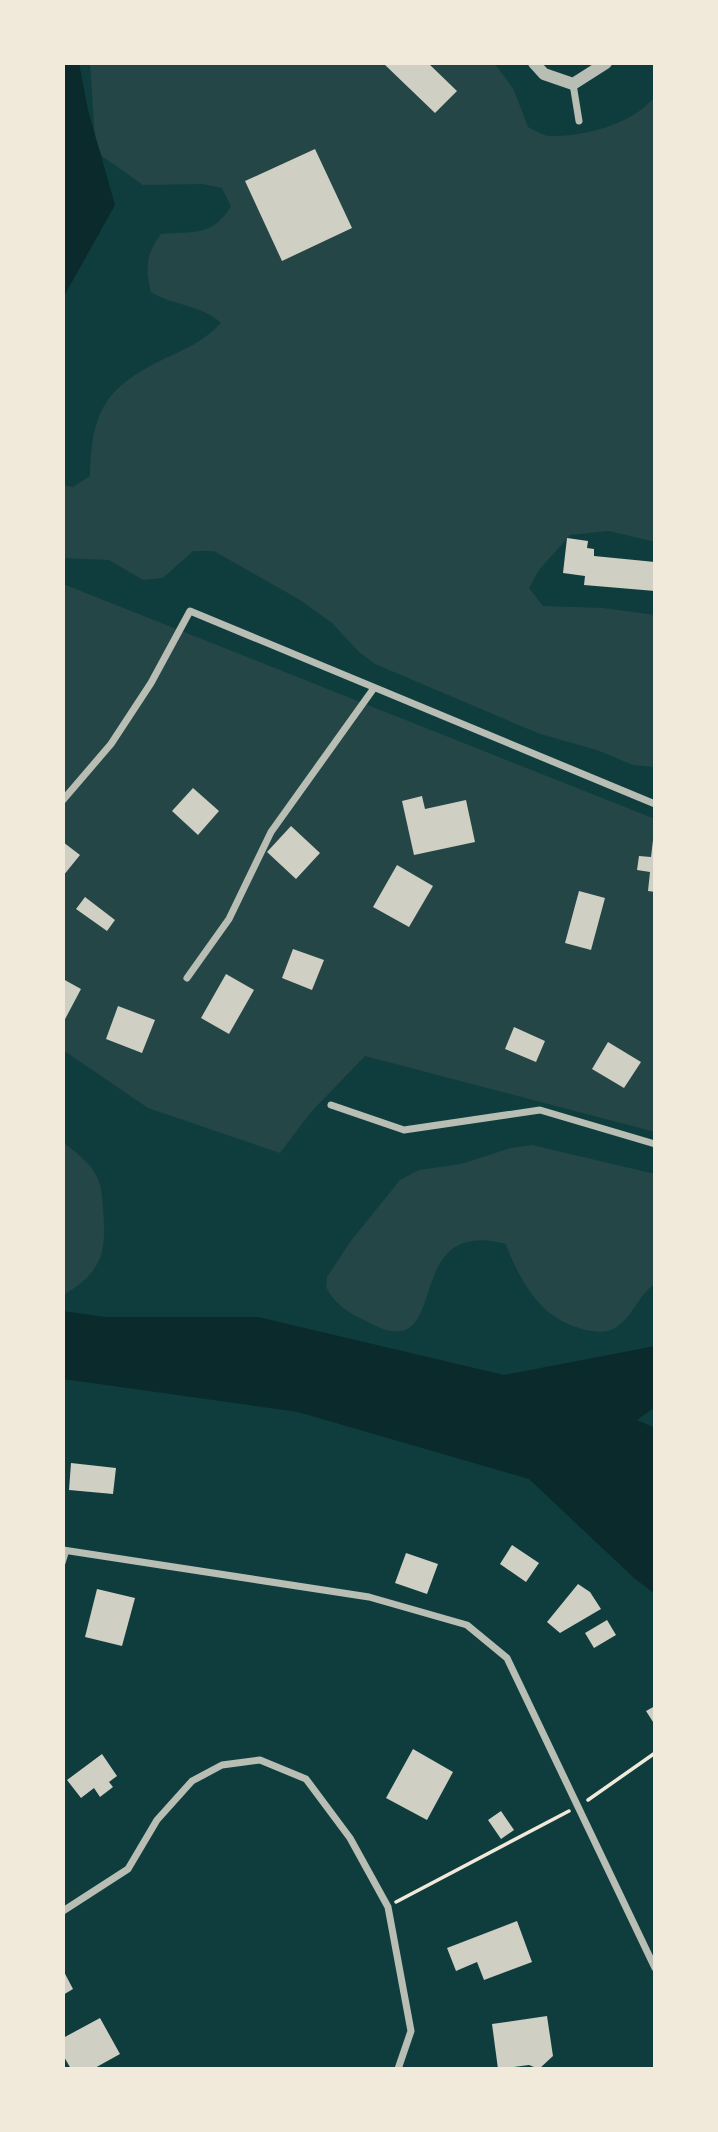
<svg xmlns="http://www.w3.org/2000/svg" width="718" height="2132" viewBox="0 0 718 2132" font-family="'IBM Plex Sans',sans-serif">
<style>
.green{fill:#244646}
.water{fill:#0a2a2b}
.building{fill:#cfcfc3}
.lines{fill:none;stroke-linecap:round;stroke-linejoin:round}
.path{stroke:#f1e9da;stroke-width:3.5}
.service{stroke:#b8beb3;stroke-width:5}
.minor{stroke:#b8beb3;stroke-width:7}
.tertiary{stroke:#b8beb3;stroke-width:12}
</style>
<rect width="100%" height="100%" fill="#0f3d3e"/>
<!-- green -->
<path class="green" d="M90,63H494L513,88L528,127C534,130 542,135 549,136C584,137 634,124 655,96V542L609,531L570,535L539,570L529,588L543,606L603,608L655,615V767L633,765L597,750L540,734L375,664L359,652L332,623L300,600L214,551H193L163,578L143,580L109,560L63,558V485L73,487L90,476C92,410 105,387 166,358C188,348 205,340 221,323C202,305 174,306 151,292C145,268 146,254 161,234C193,231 213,237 231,206L222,188L202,184L143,185L102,156L95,139Z
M63,584L655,819V1132L365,1056L311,1112L280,1153L148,1108L63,1050Z
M63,1142C75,1152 90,1162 97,1177C102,1187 102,1198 103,1209C107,1252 102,1273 63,1295Z
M532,1145L655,1174V1284C638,1295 633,1317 615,1328C597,1339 559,1323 545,1309C528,1293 513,1265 506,1244C407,1218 446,1340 391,1331C383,1330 373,1324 366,1321C349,1313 334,1304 326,1287L327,1277L350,1242L400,1180L419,1170L461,1164L511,1148Z"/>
<!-- water -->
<path class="water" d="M63,63H79L88,110L115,205L63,298Z
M63,1311L105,1317H258L504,1375L655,1346V1407L637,1420L655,1428V1594L634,1578L529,1479L298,1412L63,1379Z"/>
<!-- building -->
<path class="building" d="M383,63H428L457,91L435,113Z
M315,149L352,228L282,261L245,181Z
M567,538L588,541L587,548L594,549V556L655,562V591L584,585L585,576L563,573Z
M193,788L219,811L198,835L172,811Z
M422,796L425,809L466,800L475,842L414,855L402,801Z
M291,826L320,853L296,879L267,852Z
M653,840H655V892L648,891L650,872L637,870L639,856L651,857Z
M63,842L80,855L63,876Z
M397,865L433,886L409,927L373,907Z
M579,891L605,898L591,950L565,943Z
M85,897L115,920L107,931L76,909Z
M293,949L324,960L312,990L282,978Z
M226,974L254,990L229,1034L201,1018Z
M63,979L81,989L63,1023Z
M118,1006L155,1020L142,1053L106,1039Z
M514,1027L545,1041L536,1062L505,1049Z
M608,1042L641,1062L624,1088L592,1069Z
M71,1463L116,1468L113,1494L69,1490Z
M512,1545L539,1563L526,1582L500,1564Z
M406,1553L438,1564L427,1594L395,1583Z
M578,1584L590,1592L601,1609L560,1633L547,1622Z
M97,1589L135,1598L122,1646L85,1637Z
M607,1620L616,1635L594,1648L585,1633Z
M655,1706V1725L646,1711Z
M413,1749L453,1772L427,1820L386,1798Z
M102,1754L117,1776L109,1782L113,1787L100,1797L94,1788L81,1798L67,1780Z
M501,1811L514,1830L501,1839L488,1820Z
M517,1921L532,1962L484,1980L477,1962L456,1971L447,1948Z
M63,1970L73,1989L63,1995Z
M547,2016L553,2056L539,2069L529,2065L498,2069L492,2024Z
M100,2018L120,2054L93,2069H71L63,2055V2038Z"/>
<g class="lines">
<!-- path -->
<path class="path" d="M588,1800L655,1753
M396,1902L569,1811"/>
<!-- service -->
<path class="service" d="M63,1563L67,1550"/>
<!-- minor -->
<path class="minor" d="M573,84L579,121
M63,800L111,744L151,683L190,611L655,804
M187,978L229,919L271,832L374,688
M331,1105L404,1130L540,1110L655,1144
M63,1550L369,1597L467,1625L507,1658L655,1968
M63,1911L128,1869L157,1820L192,1781L222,1765L260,1760L306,1779L350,1838L388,1907L411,2031L398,2069"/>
<!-- tertiary -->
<path class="tertiary" d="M534,63L544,74L573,84L606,63"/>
</g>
<!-- border -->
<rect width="718" height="2132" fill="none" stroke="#f1e9da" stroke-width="130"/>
</svg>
